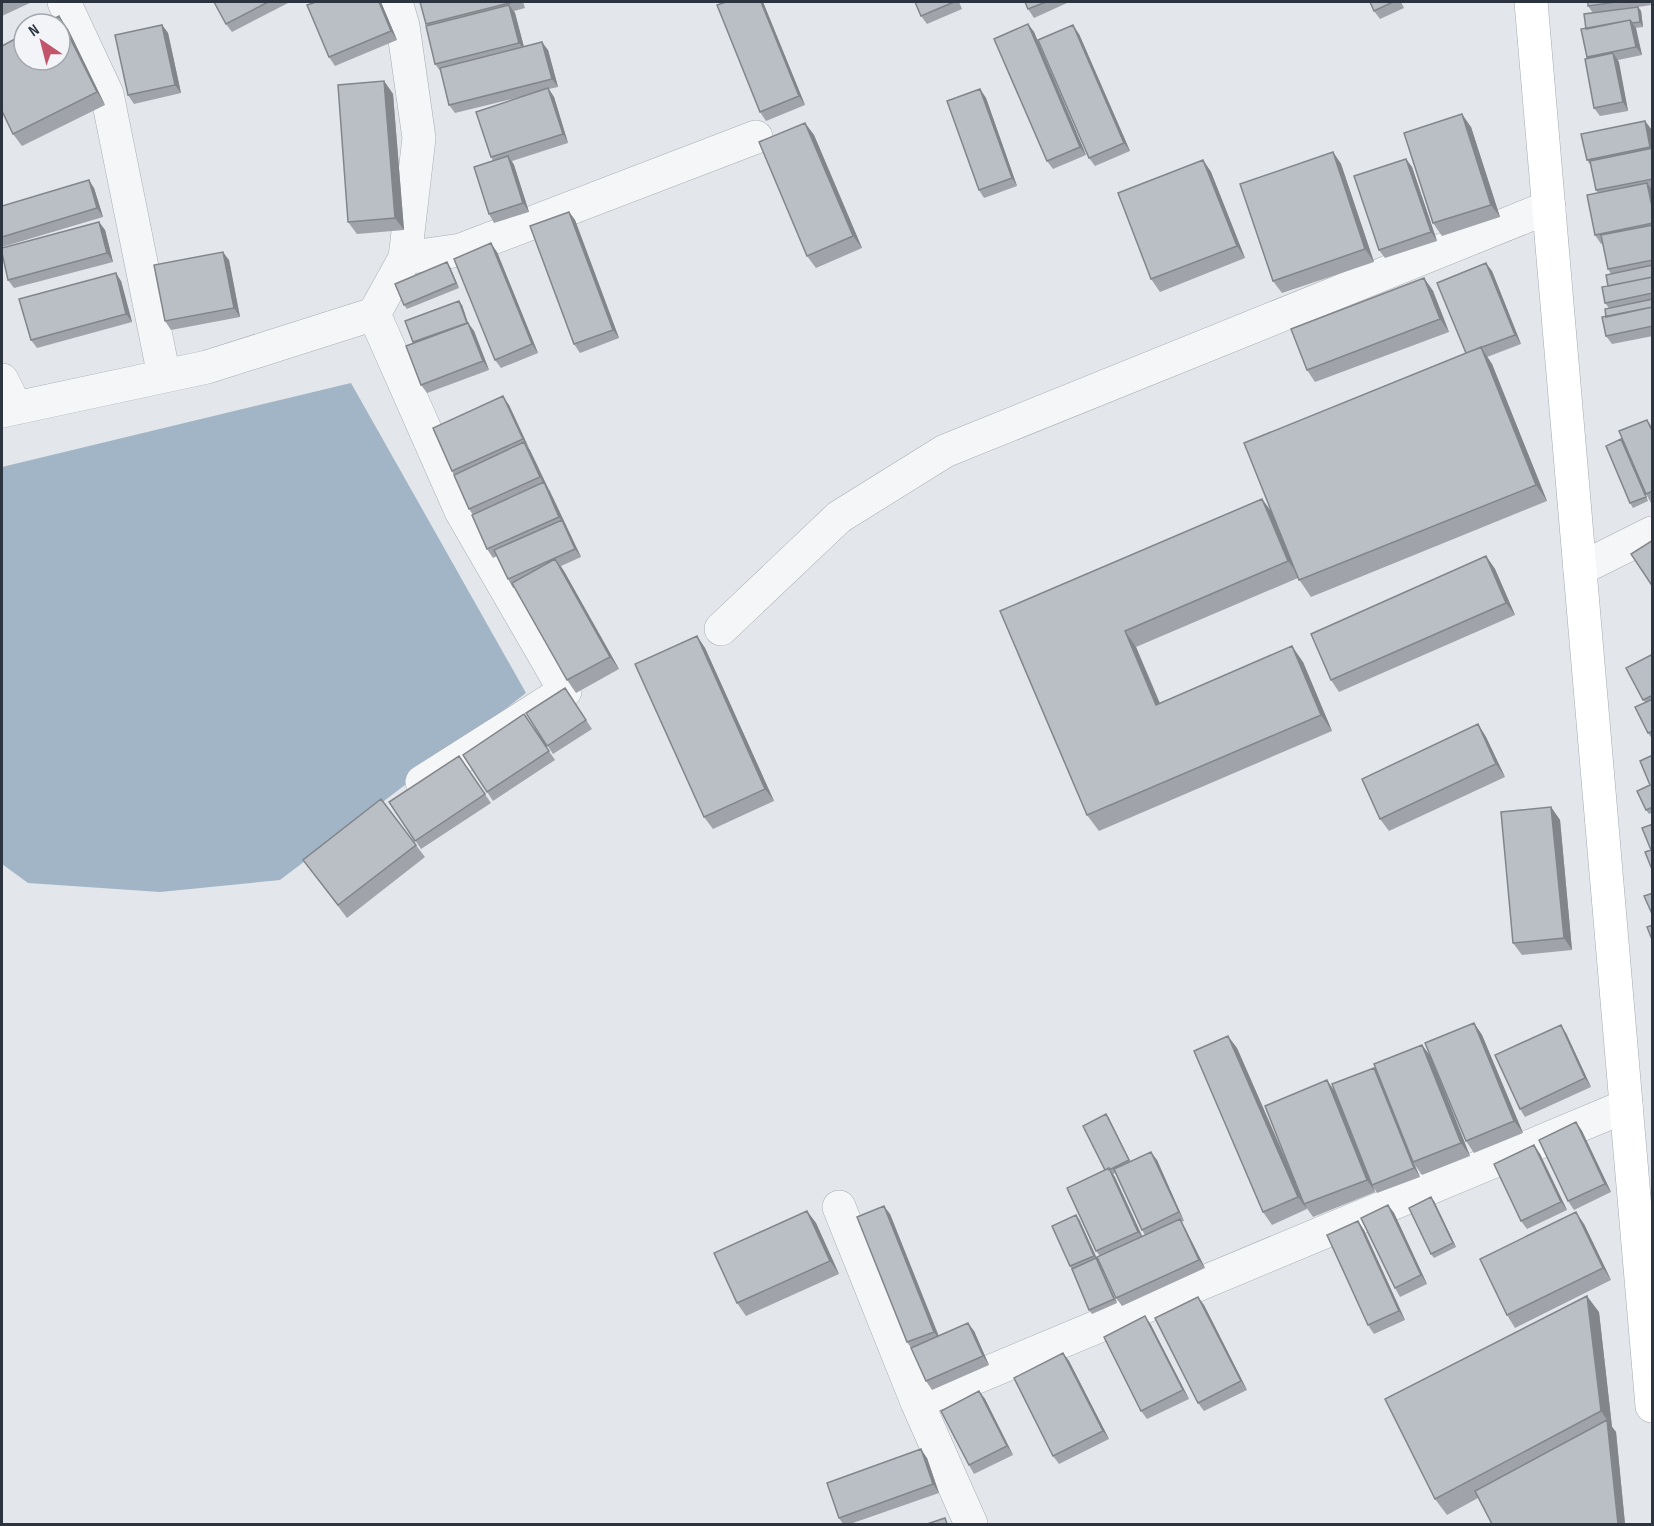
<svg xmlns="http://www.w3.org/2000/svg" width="1654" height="1526" viewBox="0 0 1654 1526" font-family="'Sofia Sans Condensed',sans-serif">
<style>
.water{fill:#a1b5c6}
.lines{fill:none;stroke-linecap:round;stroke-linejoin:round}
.minor-casing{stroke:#a8adb4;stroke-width:34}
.major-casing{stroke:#a3abb4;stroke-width:34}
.minor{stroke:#f5f6f8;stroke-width:33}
.major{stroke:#fff;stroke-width:33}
.wall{fill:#a0a4aa;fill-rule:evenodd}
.shaded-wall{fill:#82868b}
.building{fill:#babfc6;stroke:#82868b;stroke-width:1.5}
</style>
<rect width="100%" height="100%" fill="#e3e6ea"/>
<!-- water -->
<path class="water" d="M351,383L526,693L280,880L160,892L28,883L2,864V467Z"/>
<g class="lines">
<!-- minor casing -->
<g class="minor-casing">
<path id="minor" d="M64,2L107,94L164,376
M405,258L461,250L756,137
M374,314L461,511L565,691L422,782
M2,380L16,408
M2,411L207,367L374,314L405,258L419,138L403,26L396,2
M1580,569L1652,533
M721,629L839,517L945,451L1549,207
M839,1207L917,1402L971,1524
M917,1402L1626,1106"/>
</g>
<!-- major casing -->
<g class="major-casing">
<path id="major" d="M1531,2L1652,1406"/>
</g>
<!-- minor -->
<use href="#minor" class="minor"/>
<!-- major -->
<use href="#major" class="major"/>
</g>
<!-- wall -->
<path class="wall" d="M2,2H32L2,16Z
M214,2H290L232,32L226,24Z
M381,2L397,40L335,66L329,57Z
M420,2H523L525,8L514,11L515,13L524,47L548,50L558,87L549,89L554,97L568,143L512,161L514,165L529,212L494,223L489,214L493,161L491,157L528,95L455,113L449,105L441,72L435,64L427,26L426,24Z
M763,2L805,105L766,121L760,112Z
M915,2H959L962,9L927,24L921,16Z
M1025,2H1066L1067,3L1034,18L1028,9Z
M1370,2H1401L1404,8L1380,19L1374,11Z
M1588,2H1650L1651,5L1638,7L1641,11L1643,27L1635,28L1642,55L1618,60L1628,111L1600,116L1594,108L1588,58L1587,57L1586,29L1593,13L1588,6Z
M1028,24L1034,32L1086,155L1053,169L1047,161Z
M162,25L168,33L181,93L134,104L128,95Z
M68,29L105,105L22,146L13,134Z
M1079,34L1130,151L1095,166L1089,158Z
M384,81L393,94L404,230L357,234L348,222Z
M980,89L986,98L1017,186L984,198L979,190Z
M1645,121L1651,129L1653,139V189H1651L1653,191V336L1612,344L1606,336V317L1609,308L1605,303L1608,286L1611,274L1608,269L1603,243L1601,244L1595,235L1598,193L1596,190L1591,166L1587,160Z
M805,123L814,135L862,248L816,268L807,256Z
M1471,127L1500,217L1442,236L1433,223Z
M1333,152L1341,164L1374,262L1282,293L1273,281Z
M1406,159L1412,167L1437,241L1385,258L1379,250Z
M1203,160L1211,172L1245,258L1160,292L1151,279Z
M94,188L103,217L2,247V206Z
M569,212L575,220L619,338L580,353L574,344Z
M99,222L105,230L113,262L14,288L8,280Z
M497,252L538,353L501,368L495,360Z
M229,260L240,317L171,330L165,321Z
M447,262L450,267L459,288L407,309L404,305Z
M1492,271L1521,344L1487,357L1492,364L1547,501L1311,597L1298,578L1136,647L1160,703L1303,662L1332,731L1099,831L1087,815L1000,611L1262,499L1273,514L1466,353Z
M1424,278L1433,291L1449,332L1315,382L1307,370Z
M121,281L132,322L37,348L31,340Z
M462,305L468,323L474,331L489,370L427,393L421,385L413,342Z
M509,405L546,486L550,491L581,557L561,566L619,669L576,693L567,680L515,587L513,588L508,579L497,556L493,558L487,549L473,515L469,509L452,471Z
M1647,420L1653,428V502L1651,503L1646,494Z
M1621,439L1624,443L1648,501L1633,508L1630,503Z
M1486,556L1495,569L1515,615L1339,692L1331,680Z
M697,636L705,648L774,801L713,829L704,817Z
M1653,654V740L1648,733L1645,702L1643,700Z
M565,688L592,729L553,754L526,713Z
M524,714L555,760L493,801L463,755Z
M1478,724L1486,737L1505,777L1389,831L1380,819Z
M1653,755V812L1649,814L1646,810L1650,785Z
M459,756L491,803L421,849L389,802Z
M1551,807L1560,820L1572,950L1522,955L1513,943Z
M416,845L425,857L347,918L303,860Z
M1474,1023L1482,1035L1523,1133L1474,1153L1466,1141Z
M1566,1033L1591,1087L1525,1117L1520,1109Z
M1422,1045L1431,1057L1470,1156L1422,1175L1415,1165L1420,1177L1377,1193L1374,1188L1375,1192L1313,1217L1306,1207L1307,1209L1272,1225L1263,1212L1237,1048L1299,1189L1334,1091L1374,1068L1378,1075Z
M1106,1114L1130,1161L1157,1160L1184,1221L1181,1222L1185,1228L1205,1268L1122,1306L1116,1298L1100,1256L1096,1251L1105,1170ZM1115,1173L1142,1230L1145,1235L1142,1237L1113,1174Z
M1576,1122L1582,1131L1611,1192L1574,1210L1568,1201Z
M1534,1145L1540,1154L1567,1210L1527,1229L1521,1221Z
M1434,1201L1456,1247L1434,1258L1431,1254Z
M1388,1205L1394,1213L1427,1284L1400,1297L1395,1288Z
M807,1211L816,1223L839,1274L746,1316L737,1303Z
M890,1214L939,1336L974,1331L989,1365L932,1390L926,1381L911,1348L907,1342Z
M1079,1219L1117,1303L1092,1314L1089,1310L1070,1266Z
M1358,1221L1364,1230L1405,1320L1374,1334L1368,1325Z
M1584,1224L1611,1280L1515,1328L1507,1315Z
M1204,1305L1247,1390L1204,1411L1198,1403Z
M1599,1312L1612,1427L1616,1432L1625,1524H1492L1478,1498L1447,1515L1435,1499Z
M1145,1316L1151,1325L1189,1399L1147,1419L1141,1411Z
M1063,1353L1069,1361L1109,1439L1059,1464L1053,1456Z
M979,1391L985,1399L1013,1455L974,1474L969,1465Z
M927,1458L939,1493L850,1524H843L839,1518Z"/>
<!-- shaded-wall -->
<path class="shaded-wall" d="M379,2H381L397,40L391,31Z
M761,2H763L805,105L799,96Z
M509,5L515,13L525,51L519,43Z
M1638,7L1641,11L1643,27L1640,22Z
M59,16L68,29L105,105L97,92Z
M1630,20L1636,28L1642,55L1636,47Z
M1028,24L1034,32L1086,155L1080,147Z
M162,25L168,33L181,93L175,85Z
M1073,25L1079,34L1130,151L1124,143Z
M542,42L548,50L558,87L552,79Z
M1613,53L1619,62L1628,111L1623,102Z
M384,81L393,94L404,230L395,218Z
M548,88L554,97L568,143L563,134Z
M980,89L986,98L1017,186L1012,178Z
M1462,114L1471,127L1500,217L1491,205Z
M1645,121L1651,129L1653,139V151L1650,147Z
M805,123L814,135L862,248L853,236Z
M1333,152L1341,164L1374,262L1365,249Z
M508,156L514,165L529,212L523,203Z
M1406,159L1412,167L1437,241L1431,232Z
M1203,160L1211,172L1245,258L1237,246Z
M89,180L94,188L103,217L97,208Z
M1647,183L1653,191V211Z
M569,212L575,220L619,338L613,330Z
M99,222L105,230L113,262L107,253Z
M491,243L497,252L538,353L532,344Z
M223,252L229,260L240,317L234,308Z
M447,262L450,267L459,288L456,283Z
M1486,263L1492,271L1521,344L1515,335Z
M116,273L121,281L132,322L126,314Z
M1424,278L1433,291L1449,332L1440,319Z
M459,301L462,305L468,323L474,331L489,370L483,361L467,323Z
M1481,347L1492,364L1547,501L1536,485Z
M503,396L509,405L529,448L523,439Z
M1621,439L1624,443L1648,501L1646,497Z
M524,442L530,450L581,557L575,549L563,522L559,517Z
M1262,499L1274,515L1300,577L1288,561Z
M1486,556L1495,569L1515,615L1506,603Z
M555,559L564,571L619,669L610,657Z
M1125,631L1136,647L1167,721L1156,705Z
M697,636L705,648L774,801L765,789Z
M1292,646L1303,662L1332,731L1321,715Z
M1478,724L1486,737L1505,777L1496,764Z
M1551,807L1560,820L1572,950L1564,938Z
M1474,1023L1482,1035L1523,1133L1514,1121Z
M1561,1025L1566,1033L1591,1087L1585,1078Z
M1228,1036L1237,1048L1307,1209L1298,1197Z
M1422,1045L1431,1057L1470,1156L1461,1143Z
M1374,1068L1379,1076L1413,1162L1420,1177L1414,1168Z
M1327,1080L1336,1093L1372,1185L1375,1192L1367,1180Z
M1106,1114L1109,1118L1132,1165L1129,1160Z
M1576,1122L1582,1131L1611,1192L1605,1184Z
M1534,1145L1540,1154L1567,1210L1561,1202Z
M1151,1152L1157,1160L1184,1221L1179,1212Z
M1109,1168L1115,1177L1144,1240L1138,1232Z
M1431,1197L1434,1201L1456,1247L1453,1243Z
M1388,1205L1394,1213L1427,1284L1421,1275Z
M884,1206L890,1214L940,1340L934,1332Z
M807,1211L816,1223L839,1274L830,1261Z
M1576,1212L1584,1224L1611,1280L1603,1268Z
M1076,1215L1079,1219L1099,1263L1117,1303L1114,1299Z
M1180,1219L1185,1228L1205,1268L1199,1260Z
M1358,1221L1364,1230L1405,1320L1399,1311Z
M1587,1296L1599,1312L1612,1427L1601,1411Z
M1198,1297L1204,1305L1247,1390L1241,1381Z
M1145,1316L1151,1325L1189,1399L1183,1390Z
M968,1323L974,1331L989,1365L983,1356Z
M1063,1353L1069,1361L1109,1439L1103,1431Z
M979,1391L985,1399L1013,1455L1007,1446Z
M1607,1420L1616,1432L1625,1524H1618Z
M921,1449L927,1458L939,1493L933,1484Z"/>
<!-- building -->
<path class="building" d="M214,2H268L226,24Z
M316,2H379L391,31L329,57L307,5Z
M420,2H513L426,24Z
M726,2H761L799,96L760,112L717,5Z
M915,2H954L921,16Z
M1025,2H1046L1028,9Z
M1370,2H1393L1374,11Z
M1588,2H1616L1588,6Z
M509,5L519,43L435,64L426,26Z
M1638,7L1640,22L1632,23L1630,20L1586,29L1584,14Z
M59,16L97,92L13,134L2,111V46L24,34V60H60V24H44Z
M1630,20L1636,47L1587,57L1581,29Z
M1028,24L1080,147L1047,161L994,39Z
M162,25L175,85L128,95L115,35Z
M1073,25L1124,143L1089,158L1038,40Z
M542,42L552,79L449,105L440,68Z
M1613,53L1623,102L1594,108L1585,59Z
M384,81L395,218L348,222L338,85Z
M548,88L563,134L491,157L476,112Z
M980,89L1012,178L979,190L947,101Z
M1462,114L1491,205L1433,223L1404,133Z
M1645,121L1650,147L1587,160L1581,134Z
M805,123L853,236L807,256L759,142Z
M1653,148V179L1596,190L1590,161Z
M1333,152L1365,249L1273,281L1240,184Z
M508,156L523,203L489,214L474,167Z
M1406,159L1431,232L1379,250L1354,176Z
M1203,160L1237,246L1151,279L1118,193Z
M89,180L97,208L2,237V206Z
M1647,183L1653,211V223L1595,235L1587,195Z
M569,212L613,330L574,344L530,226Z
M99,222L107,253L8,280L2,253V248Z
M1653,225V260L1608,269L1601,235Z
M491,243L532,344L495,360L454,259Z
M223,252L234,308L165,321L154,265Z
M447,262L456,283L404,305L395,284Z
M1486,263L1515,335L1466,353L1437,283Z
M1653,265V277L1608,286L1606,275Z
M116,273L126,314L31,340L19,299Z
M1653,277V293L1605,303L1602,287Z
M1424,278L1440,319L1307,370L1291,329Z
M1653,299V307L1606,317L1605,309Z
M459,301L467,323L413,342L405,321Z
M1653,307V326L1606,336L1602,317Z
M468,323L483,361L421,385L406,346Z
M1481,347L1536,485L1299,580L1244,443Z
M503,396L523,439L452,471L433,428Z
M1647,420L1653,433V491L1646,494L1619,431Z
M1621,439L1646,497L1630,503L1606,446Z
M524,442L540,477L469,509L454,475Z
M544,482L559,517L487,549L472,515Z
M1262,499L1288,561L1125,631L1156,705L1292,646L1321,715L1087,815L1000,611Z
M562,520L575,549L508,579L494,550Z
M1653,540V587L1631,554Z
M1486,556L1506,603L1331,680L1311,634Z
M555,559L610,657L567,680L512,583Z
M697,636L765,789L704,817L635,664Z
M1653,654V695L1643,700L1626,668Z
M565,688L586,720L547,746L526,713Z
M1653,699V731L1648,733L1635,707Z
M524,714L549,751L487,792L463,755Z
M1478,724L1496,764L1380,819L1362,779Z
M1653,755V807L1646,810L1637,791L1650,785L1640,761Z
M459,756L485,794L415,841L389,802Z
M381,799L416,845L338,905L303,860Z
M1551,807L1564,938L1513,943L1501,812Z
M1653,824V872L1645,852L1651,850L1642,828Z
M1653,893V916L1644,896Z
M1653,925V942L1647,927Z
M1474,1023L1514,1121L1466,1141L1425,1043Z
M1561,1025L1585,1078L1520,1109L1495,1055Z
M1228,1036L1298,1197L1263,1212L1194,1051Z
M1422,1045L1461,1143L1413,1162L1374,1064Z
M1374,1068L1414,1168L1372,1185L1332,1084Z
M1327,1080L1367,1180L1304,1204L1265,1106Z
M1106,1114L1129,1160L1109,1170V1168L1105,1170L1083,1126Z
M1576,1122L1605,1184L1568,1201L1539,1140Z
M1534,1145L1561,1202L1521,1221L1494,1164Z
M1151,1152L1179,1212L1142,1230L1114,1169Z
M1109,1168L1138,1232L1096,1251L1067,1188Z
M1431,1197L1453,1243L1431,1254L1409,1208Z
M1388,1205L1421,1275L1395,1288L1361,1218Z
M884,1206L934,1332L907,1342L857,1217Z
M807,1211L830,1261L737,1303L714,1253Z
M1576,1212L1603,1268L1507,1315L1480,1259Z
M1076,1215L1094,1256L1070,1266L1052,1226Z
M1180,1219L1199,1260L1116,1298L1097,1257Z
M1358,1221L1399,1311L1368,1325L1327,1235Z
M1096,1258L1114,1299L1089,1310L1072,1269Z
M1587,1296L1601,1411L1435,1499L1385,1399Z
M1198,1297L1241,1381L1198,1403L1155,1318Z
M1145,1316L1183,1390L1141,1411L1104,1337Z
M968,1323L983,1356L926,1381L911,1348Z
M1063,1353L1103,1431L1053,1456L1014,1378Z
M979,1391L1007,1446L969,1465L941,1411Z
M1607,1420L1618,1524H1492L1475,1491Z
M921,1449L933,1484L839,1518L827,1483Z
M945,1518L947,1524H927Z"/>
<!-- border -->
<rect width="1654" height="1526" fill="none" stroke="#2c3440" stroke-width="6"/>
<!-- north arrow -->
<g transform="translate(42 42) rotate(325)"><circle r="28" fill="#f2f4f7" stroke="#a3a7ae" stroke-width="1.5"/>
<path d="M0-4.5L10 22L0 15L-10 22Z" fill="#c25569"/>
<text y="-9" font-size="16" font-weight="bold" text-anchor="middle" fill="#2c3440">N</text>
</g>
</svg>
